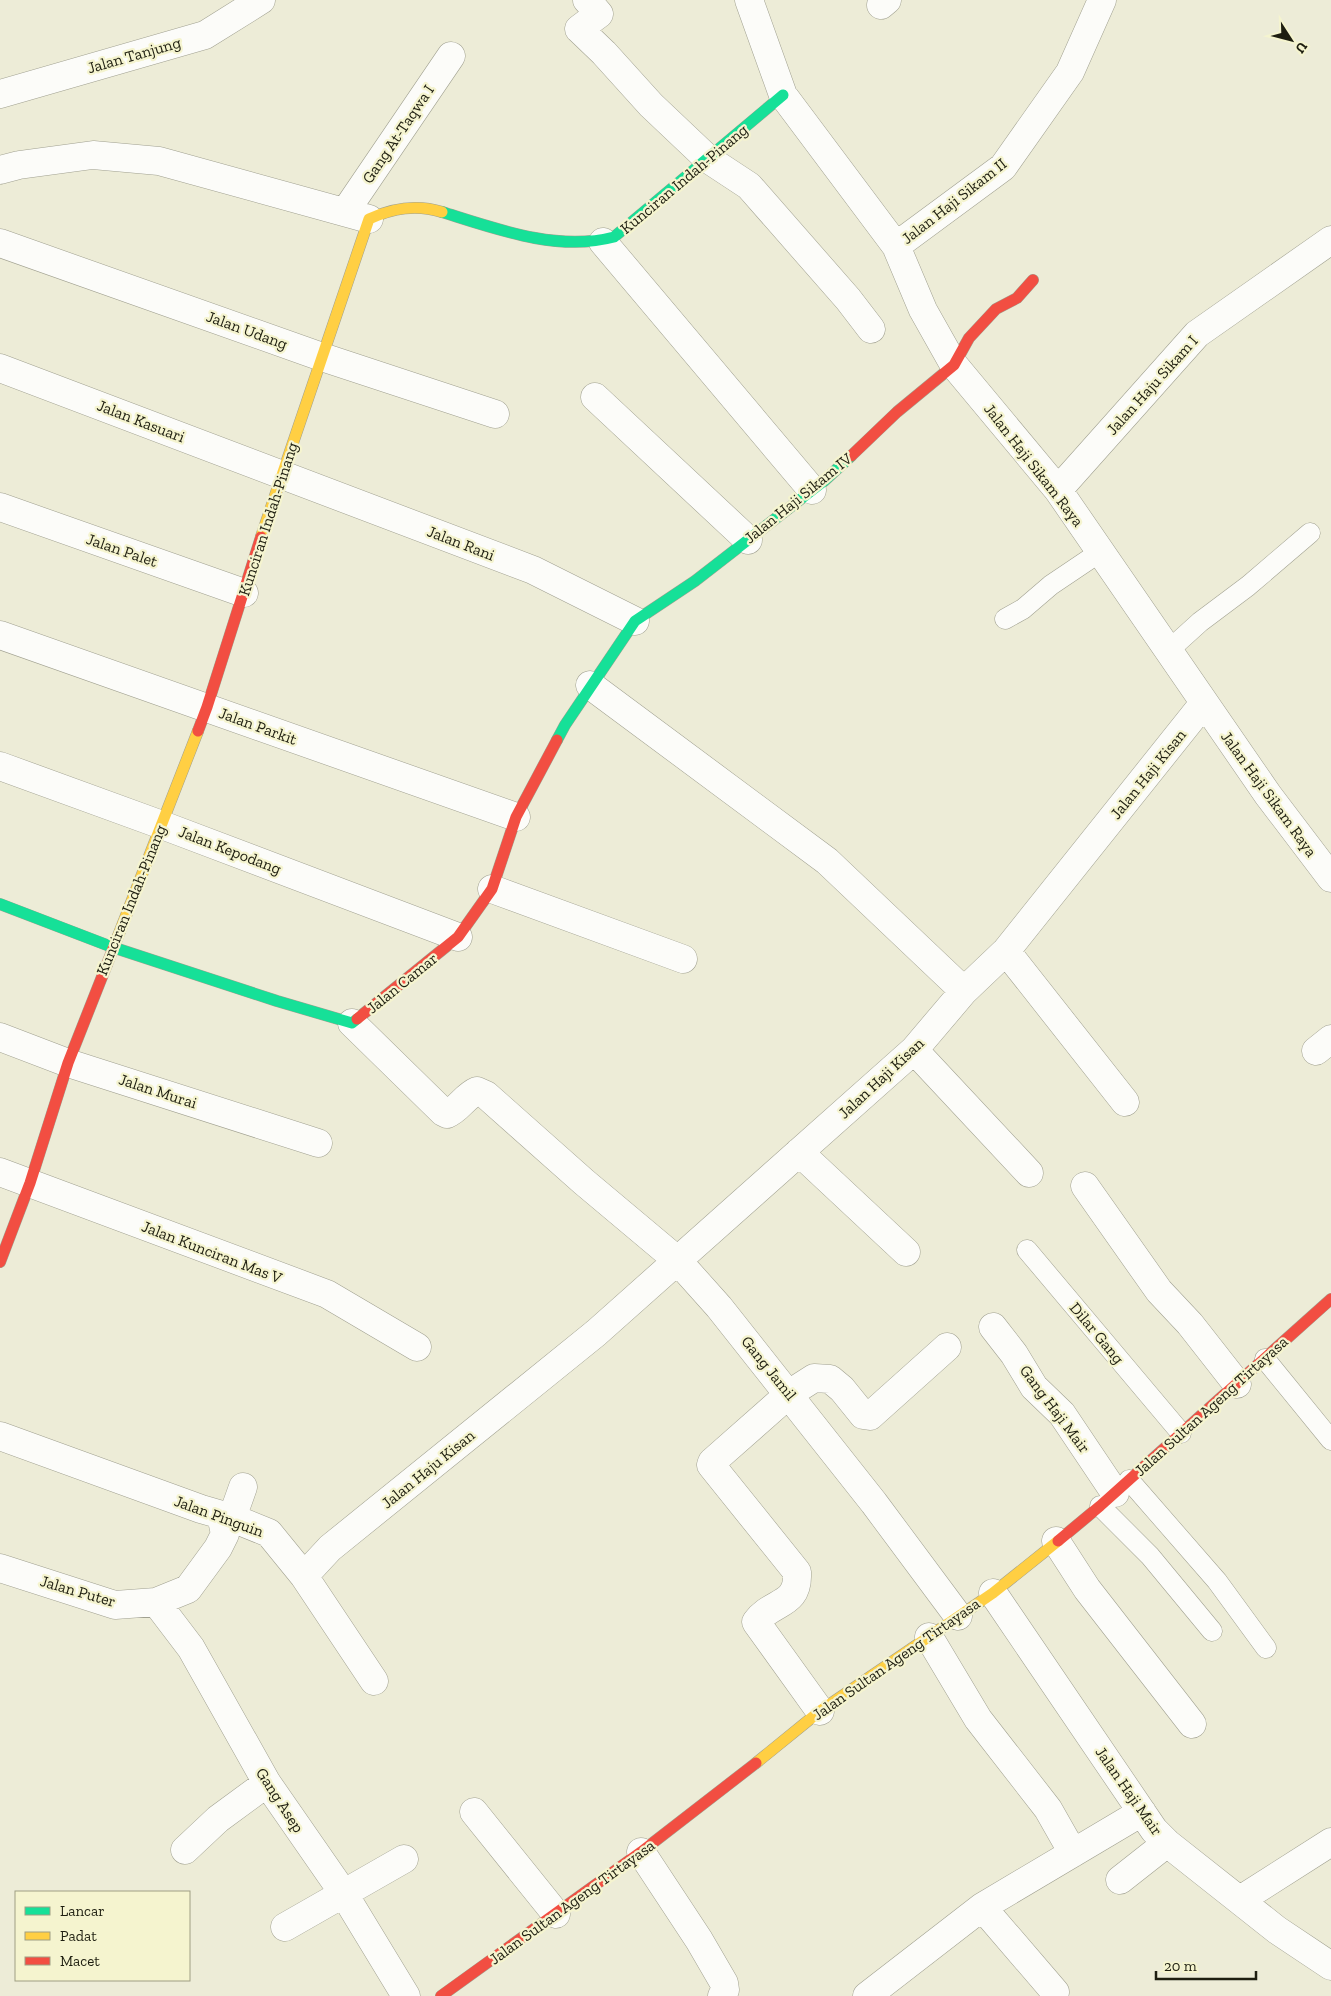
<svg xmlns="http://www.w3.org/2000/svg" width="1331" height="1996" viewBox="0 0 1331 1996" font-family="'Zilla Slab',serif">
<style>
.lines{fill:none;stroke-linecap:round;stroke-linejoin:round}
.lane-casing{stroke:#a0a090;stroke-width:21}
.street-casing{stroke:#a0a090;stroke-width:29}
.fast-casing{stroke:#a0a090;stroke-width:12}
.slow-casing{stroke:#a0a090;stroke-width:12}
.jam-casing{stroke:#a0a090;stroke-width:12}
.lane{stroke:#fcfcf9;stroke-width:20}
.street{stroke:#fcfcf9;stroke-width:28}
.fast{stroke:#16e098;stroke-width:11}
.slow{stroke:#ffcf43;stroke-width:11}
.jam{stroke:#f24e42;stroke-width:11}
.labels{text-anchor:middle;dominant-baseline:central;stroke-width:4.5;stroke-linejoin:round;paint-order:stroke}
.street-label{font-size:16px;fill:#1e1e10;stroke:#f5f4cf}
</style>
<rect width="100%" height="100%" fill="#edecd7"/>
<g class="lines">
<!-- lane casing -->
<g class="lane-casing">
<path id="lane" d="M1005,619L1023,609L1051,585L1100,552
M1168,651L1200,622L1248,586L1310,533
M1027,1250L1181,1433
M1265,1359L1331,1440
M1129,1480L1217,1581L1266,1648
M1100,1506L1150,1556L1212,1631"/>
</g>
<!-- street casing -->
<g class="street-casing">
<path id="street" d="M587,0L599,14L579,29L604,53L651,105L708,159L749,186L848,299L871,329
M749,0L783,95L896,246L923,310L954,365L1058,490L1268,795L1331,878
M881,5L887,0
M0,94L205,35L261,0
M0,170L19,165L93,155L159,161L369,219
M345,212L451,56
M603,242L812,490
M0,243L322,357L495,414
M896,246L1003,167L1070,72L1102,0
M0,368L533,570L635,621
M595,397L748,540
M1058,490L1197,334L1331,240
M0,507L244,593
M0,635L516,817
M590,685L827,861L964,991
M0,766L162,825L458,937
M492,889L683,959
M1006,951L1125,1102
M352,1023L443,1112L447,1114C459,1109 465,1096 477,1091L486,1095L584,1182L677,1260L719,1307L874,1503L958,1616
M0,1037L68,1063L318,1143
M914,1050L1029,1173
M1316,1051L1331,1039
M799,1152L906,1252
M0,1172L327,1294L417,1347
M1085,1186L1159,1291L1190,1324L1237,1384
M993,1327L1014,1354L1034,1387L1062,1414L1115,1493
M0,1436L201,1509L232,1518L269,1533L304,1576L374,1681
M232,1518L243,1487
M1056,1541L1087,1589L1192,1724
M0,1568L115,1605L156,1602L188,1589L218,1548L225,1534L221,1515
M304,1576L330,1548L596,1333L914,1050L964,991L1006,951L1204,703
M993,1593L1154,1830L1167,1843L1277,1930L1331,1966
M156,1602L191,1648L267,1783L344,1894L406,1996
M929,1637L978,1719L1048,1809L1073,1853
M820,1711L756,1622C772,1600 799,1607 797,1572L711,1465L712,1462L789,1394L814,1378L830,1379L842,1389L863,1415L870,1416L947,1347
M474,1812L556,1914
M185,1850L218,1819L267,1783
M641,1852L699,1940L724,1983L725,1990L722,1996
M1120,1880L1167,1843
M1240,1900L1331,1842
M982,1907L1055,1992L1054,1996
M285,1927L404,1859
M867,1996L982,1907L1142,1812"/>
</g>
<!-- fast casing -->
<g class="fast-casing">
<path id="fast" d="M442,212C496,229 558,252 614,237L783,95
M557,740L565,725L635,621L695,581L824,481L851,456
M0,904L112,947L277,1001L352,1023L357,1019"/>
</g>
<!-- slow casing -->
<g class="slow-casing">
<path id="slow" d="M261,537L369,219C393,208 416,204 442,212
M113,949L198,731
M756,1763L820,1711L993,1593L1058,1541"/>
</g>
<!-- jam casing -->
<g class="jam-casing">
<path id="jam" d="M851,456L897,412L954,365L969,338L996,309L1017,298L1033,280
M198,731L207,707L261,537
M357,1019L458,937L492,889L516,817L557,740
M0,1262L30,1183L68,1063L113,949
M1058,1541L1100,1506L1331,1299
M441,1996L641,1852L756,1763"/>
</g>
<!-- lane -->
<use href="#lane" class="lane"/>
<!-- street -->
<use href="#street" class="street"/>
<!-- fast -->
<use href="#fast" class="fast"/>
<!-- slow -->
<use href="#slow" class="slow"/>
<!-- jam -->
<use href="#jam" class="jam"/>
</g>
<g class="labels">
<!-- street labels -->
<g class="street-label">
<text transform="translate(134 55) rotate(-16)">Jalan Tanjung</text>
<text transform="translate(398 134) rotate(-56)">Gang At-Taqwa I</text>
<text transform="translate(684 179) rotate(-40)">Kunciran Indah-Pinang</text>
<text transform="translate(954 201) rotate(-38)">Jalan Haji Sikam II</text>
<text transform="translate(247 330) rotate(20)">Jalan Udang</text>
<text transform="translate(1152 385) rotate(-48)">Jalan Haju Sikam I</text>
<text transform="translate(141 421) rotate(21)">Jalan Kasuari</text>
<text transform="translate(1034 465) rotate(52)">Jalan Haji Sikam Raya</text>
<text transform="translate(798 498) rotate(-39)">Jalan Haji Sikam IV</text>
<text transform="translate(268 519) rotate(-72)">Kunciran Indah-Pinang</text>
<text transform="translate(461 543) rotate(21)">Jalan Rani</text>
<text transform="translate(122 550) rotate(19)">Jalan Palet</text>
<text transform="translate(258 726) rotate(20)">Jalan Parkit</text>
<text transform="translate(1148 774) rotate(-51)">Jalan Haji Kisan</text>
<text transform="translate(1269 794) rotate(54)">Jalan Haji Sikam Raya</text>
<text transform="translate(230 850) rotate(21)">Jalan Kepodang</text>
<text transform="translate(131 900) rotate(-68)">Kunciran Indah-Pinang</text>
<text transform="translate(402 983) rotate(-39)">Jalan Camar</text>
<text transform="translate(881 1078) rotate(-43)">Jalan Haji Kisan</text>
<text transform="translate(158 1091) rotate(18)">Jalan Murai</text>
<text transform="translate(212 1252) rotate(21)">Jalan Kunciran Mas V</text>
<text transform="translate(1097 1333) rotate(50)">Dilar Gang</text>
<text transform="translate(769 1368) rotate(51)">Gang Jamil</text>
<text transform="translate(1211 1406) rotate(-42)">Jalan Sultan Ageng Tirtayasa</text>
<text transform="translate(1055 1409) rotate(53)">Gang Haji Mair</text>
<text transform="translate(428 1469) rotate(-39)">Jalan Haju Kisan</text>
<text transform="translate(219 1516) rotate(20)">Jalan Pinguin</text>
<text transform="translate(78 1591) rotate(16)">Jalan Puter</text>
<text transform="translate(896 1659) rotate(-35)">Jalan Sultan Ageng Tirtayasa</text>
<text transform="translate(1129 1791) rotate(55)">Jalan Haji Mair</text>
<text transform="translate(280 1800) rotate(57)">Gang Asep</text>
<text transform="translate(572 1902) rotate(-36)">Jalan Sultan Ageng Tirtayasa</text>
</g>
</g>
<!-- legend -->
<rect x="15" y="1891" width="175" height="90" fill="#f5f4cf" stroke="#9f9e83"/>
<rect x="25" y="1907" width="25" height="8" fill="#16e098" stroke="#9f9e83"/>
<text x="60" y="1916" font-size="15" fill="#1e1e10">Lancar</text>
<rect x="25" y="1932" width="25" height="8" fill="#ffcf43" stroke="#9f9e83"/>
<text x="60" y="1941" font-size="15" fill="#1e1e10">Padat</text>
<rect x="25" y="1957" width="25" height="8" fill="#f24e42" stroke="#9f9e83"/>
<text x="60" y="1966" font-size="15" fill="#1e1e10">Macet</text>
<!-- north arrow -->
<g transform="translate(1291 40) rotate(126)" stroke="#f5f4cf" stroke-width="4" paint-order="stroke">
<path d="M0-4L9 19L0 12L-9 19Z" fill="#1e1e10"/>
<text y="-8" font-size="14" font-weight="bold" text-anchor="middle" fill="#1e1e10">U</text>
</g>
<!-- scale -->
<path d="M1156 1971v8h100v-8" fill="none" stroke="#1e1e10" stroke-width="2.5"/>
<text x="1164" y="1971" font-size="15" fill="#1e1e10" stroke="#f5f4cf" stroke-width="4" paint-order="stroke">20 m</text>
</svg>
